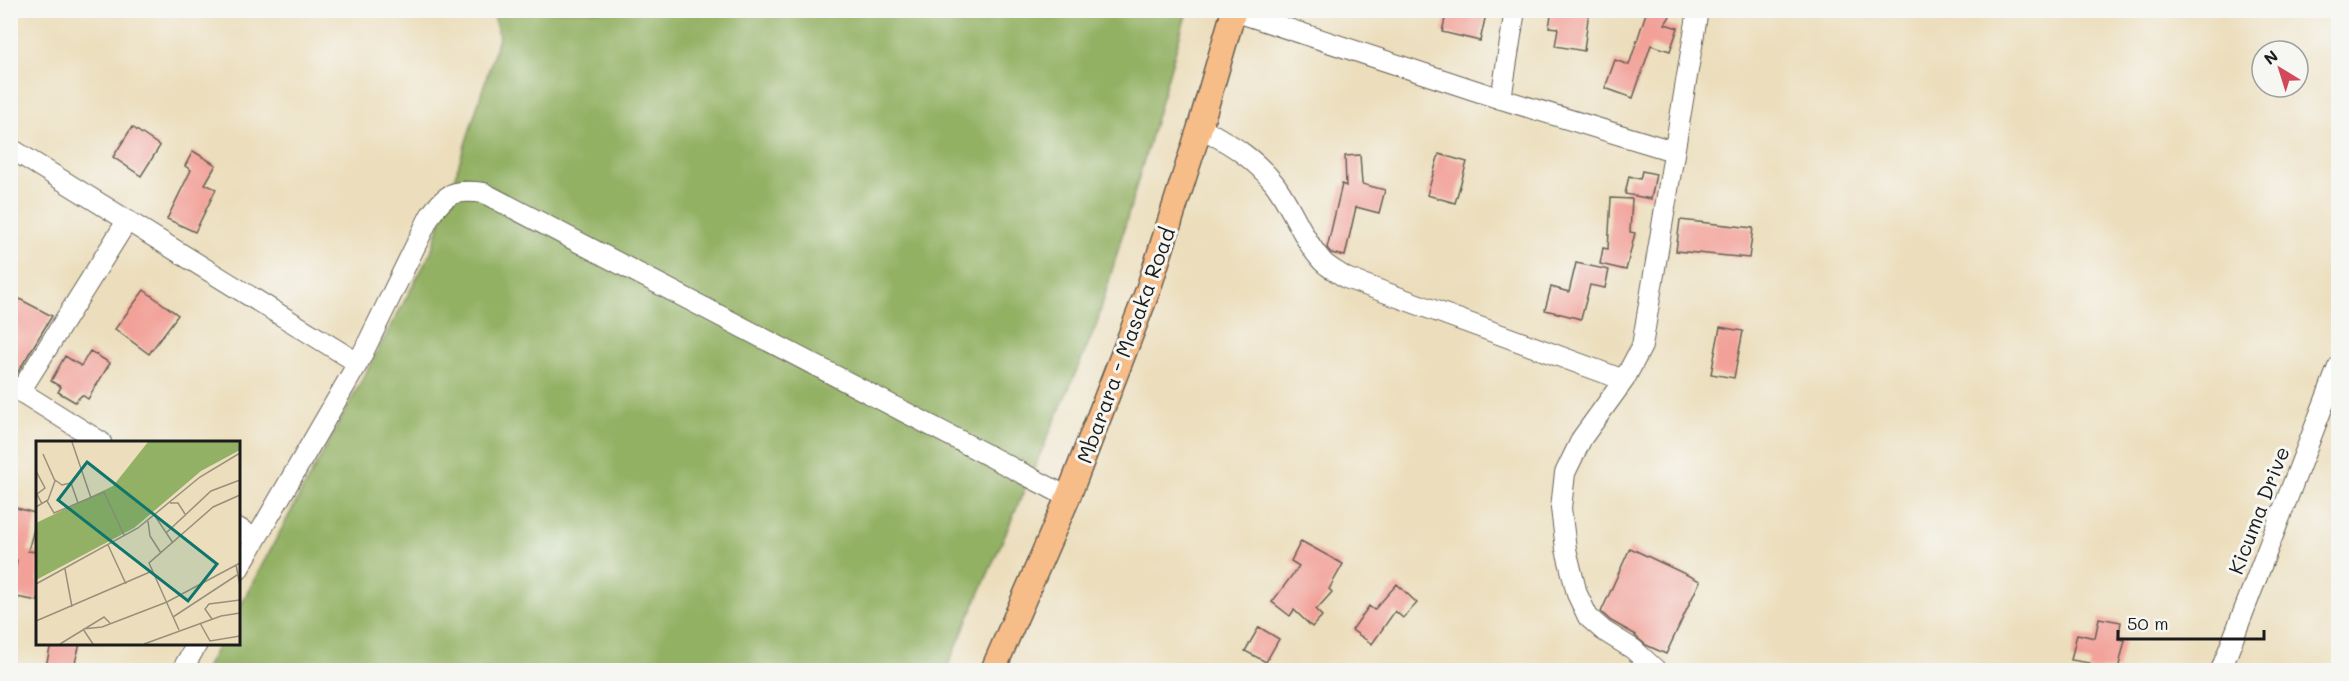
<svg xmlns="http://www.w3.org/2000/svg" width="2349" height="681" viewBox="0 0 2349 681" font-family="Mali,sans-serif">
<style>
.forest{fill:#93b164;stroke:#586640;stroke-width:1.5}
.building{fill:#f2a199}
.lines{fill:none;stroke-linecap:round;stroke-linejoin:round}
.minor-casing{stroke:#656054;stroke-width:22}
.major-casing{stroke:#656054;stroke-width:27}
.minor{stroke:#fff;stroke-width:20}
.major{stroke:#f7bd88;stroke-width:24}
.labels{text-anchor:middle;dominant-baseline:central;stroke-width:6;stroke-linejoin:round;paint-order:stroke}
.street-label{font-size:21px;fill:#1c1c1c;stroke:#f6f6f2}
.inset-road{fill:none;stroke:#99907c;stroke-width:1.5}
.view{fill:#0f766e;fill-opacity:0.15;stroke:#0f766e;stroke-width:3}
.inset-edge{fill:none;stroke:#1c1c1c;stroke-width:3}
</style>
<rect width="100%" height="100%" fill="#f6f6f2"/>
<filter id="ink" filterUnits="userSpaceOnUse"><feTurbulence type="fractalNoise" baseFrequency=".0167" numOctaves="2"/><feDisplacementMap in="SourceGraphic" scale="12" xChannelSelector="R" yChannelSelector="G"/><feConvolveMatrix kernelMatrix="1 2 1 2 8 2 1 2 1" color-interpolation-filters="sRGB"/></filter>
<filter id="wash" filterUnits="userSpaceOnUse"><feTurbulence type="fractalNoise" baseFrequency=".008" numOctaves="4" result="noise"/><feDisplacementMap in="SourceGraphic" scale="24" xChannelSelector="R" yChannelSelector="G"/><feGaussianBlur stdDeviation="1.35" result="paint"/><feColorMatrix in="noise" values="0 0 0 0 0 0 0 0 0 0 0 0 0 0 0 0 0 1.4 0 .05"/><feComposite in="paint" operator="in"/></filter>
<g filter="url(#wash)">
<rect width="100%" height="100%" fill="#ecdebc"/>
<!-- forest -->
<path class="forest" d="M493,11H1187L1096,326L946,670H205L219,644H238L239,608L431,252L499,38Z"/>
<g id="blocks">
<!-- building -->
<path class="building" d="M1447,10H1487L1480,41L1442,32Z
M1552,10H1589L1584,51L1555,46L1558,28L1549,27Z
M1647,10H1674L1665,24L1678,28L1670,51L1651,45L1633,98L1605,88L1615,60L1629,65Z
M132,127L160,146L141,176L113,157Z
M193,151L216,165L205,184L216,189L195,232L167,219L191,170L185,166Z
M1439,154L1467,162L1455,203L1427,195Z
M1360,155L1362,184L1385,190L1379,213L1356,207L1345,256L1331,253L1327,248L1342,184L1346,186L1345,156Z
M1642,171L1656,174L1651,199L1625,194L1629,176L1640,179Z
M1611,198L1632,199L1630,232L1635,233L1626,270L1600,264L1603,248L1608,249Z
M1680,220L1753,228L1749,258L1676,251Z
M1576,263L1609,270L1605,288L1590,285L1581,319L1545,310L1551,287L1569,292Z
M144,290L178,315L149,354L115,329Z
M10,294L52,316L16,375L10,373Z
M1720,327L1743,331L1734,378L1711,374Z
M90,351L110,363L88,399L82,395L75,402L58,392L61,387L51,381L65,356L81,366Z
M10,506L38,514L28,551L38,552V601L11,596L17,560L10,558Z
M1301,541L1343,564L1329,589L1332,592L1316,610L1322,616L1312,627L1294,610L1290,616L1272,602L1299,566L1291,561Z
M1630,548L1700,581L1666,654L1646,645L1635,636L1636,635L1611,621L1601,612Z
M1397,584L1417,603L1403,618L1395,611L1372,644L1352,630L1369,606L1374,610Z
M2099,618L2121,622L2118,639L2125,640L2118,670H2088L2090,663L2071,660L2077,634L2095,638Z
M1259,627L1279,639L1266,662L1245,651Z
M51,644H80L73,670H45Z"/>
</g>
</g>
<g filter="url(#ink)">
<use href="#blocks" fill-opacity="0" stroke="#656054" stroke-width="1.5"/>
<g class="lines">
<!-- minor casing -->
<g class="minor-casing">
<path id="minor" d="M1234,11L1501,99L1673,151
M1501,99L1515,10
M1200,127C1230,144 1252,156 1274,183C1293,208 1302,239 1323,262C1329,268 1339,273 1346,278L1624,380
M10,148L358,363
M10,385L101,442
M21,390L127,221
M238,528L256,539
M238,570L358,363L430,216C447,192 455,189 484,193L1068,497
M182,670L197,644
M1656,670L1633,649L1604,631L1588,617L1577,594L1566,549L1561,508L1565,473L1582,438L1624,380L1642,346L1698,10
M2221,670L2338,367"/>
</g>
<!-- major casing -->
<g class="major-casing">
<path id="major" d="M993,670L1068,497L1148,290L1200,127L1234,10"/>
</g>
<!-- minor -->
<use href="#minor" class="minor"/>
<!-- major -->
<use href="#major" class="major"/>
</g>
</g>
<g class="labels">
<!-- street labels -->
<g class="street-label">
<text transform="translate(1125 345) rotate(-70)">Mbarara - Masaka Road</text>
<text transform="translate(2258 510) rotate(-69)">Kicuma Drive</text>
</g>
</g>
<!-- overview -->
<g transform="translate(36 441)">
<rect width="204" height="204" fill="#ecdebc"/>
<path d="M112,1H204V9L165,30L98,87L0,139V82L77,45Z" fill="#93b164"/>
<path class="inset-road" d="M36,1L55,57M0,30L9,47L1,53L6,63M19,39L26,44L35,42L42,62M11,60L18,72L68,51L88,94M134,62H142L149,73M0,66L12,59L19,40L7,13M119,75L137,102M112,80L114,95L125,112M130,92L175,50L204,39M72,104L90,143M200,124L204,145M29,128L36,166M0,143L102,87L164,36L204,12M137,176L201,134M176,178L169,168L173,163L204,159M0,180L114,131M164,182L174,200L204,195M47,188L66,186L131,161L204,122M47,188L57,203M143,189L113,122L177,66L204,54M24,203L68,176L74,182M108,203L185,175L204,172"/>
<path class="view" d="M51,21L181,123L152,160L22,59Z"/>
<rect width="204" height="204" class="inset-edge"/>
</g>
<!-- margin -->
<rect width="2349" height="681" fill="none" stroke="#f6f6f2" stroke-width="36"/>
<!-- north arrow -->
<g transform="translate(2280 69) rotate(322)"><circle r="28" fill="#f6f6f2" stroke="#9f9f9c" stroke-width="1.5"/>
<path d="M0-4.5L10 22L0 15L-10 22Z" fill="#d1495b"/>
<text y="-9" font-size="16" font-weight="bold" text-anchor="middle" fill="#1c1c1c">N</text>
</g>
<!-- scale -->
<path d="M2118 630v9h146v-9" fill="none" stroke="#1c1c1c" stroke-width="3"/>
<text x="2127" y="630" font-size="18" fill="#1c1c1c" stroke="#f6f6f2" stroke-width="4.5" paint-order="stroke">50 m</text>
</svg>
